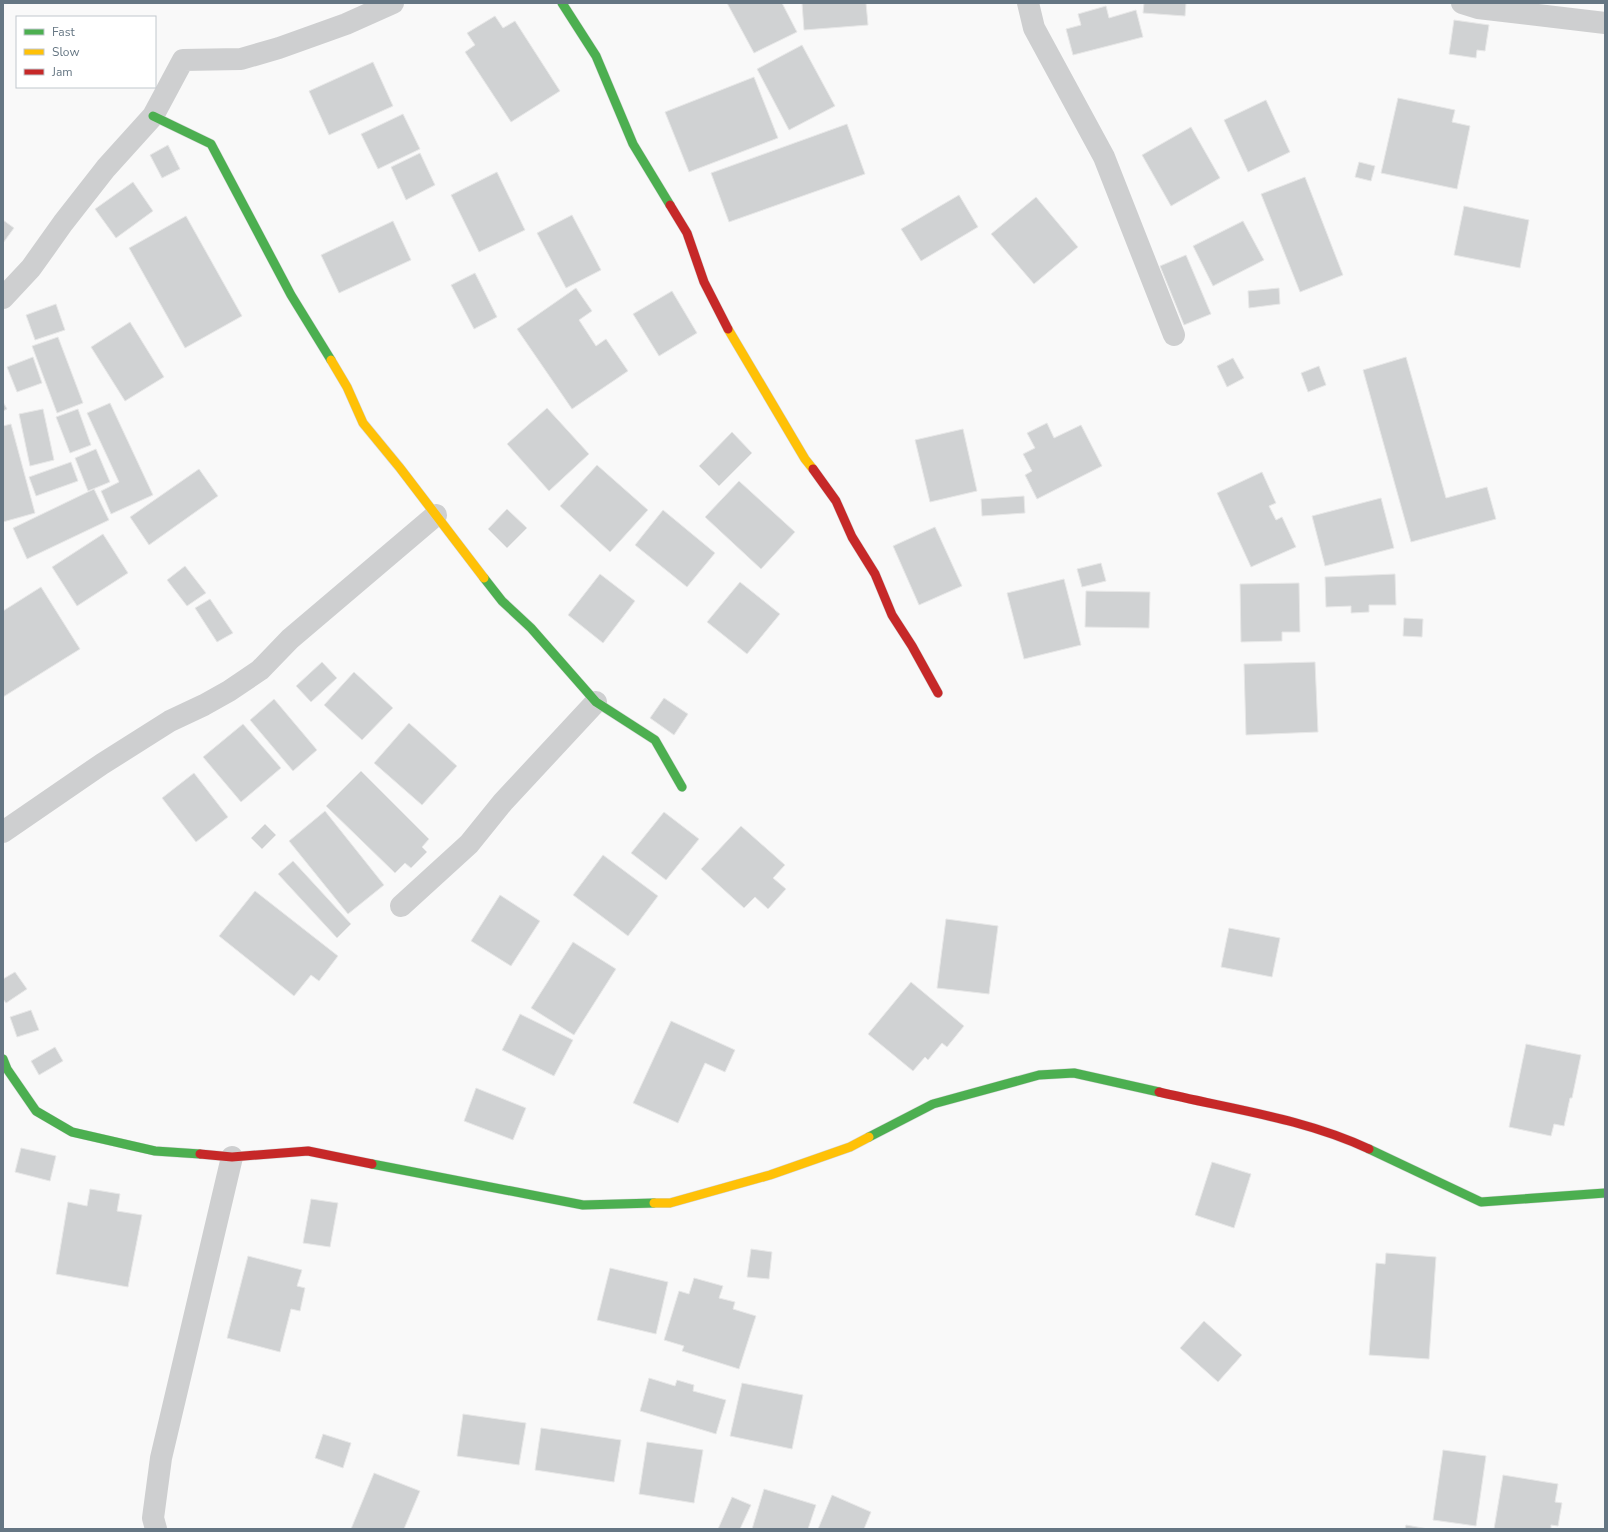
<svg xmlns="http://www.w3.org/2000/svg" width="1608" height="1532" viewBox="0 0 1608 1532" font-family="'Nunito Sans',sans-serif">
<style>
.building{fill:#d0d2d3;stroke:#e8e8e8}
.lines{fill:none;stroke-linecap:round;stroke-linejoin:round}
.fast-casing{stroke:#d5d6d7;stroke-width:10}
.slow-casing{stroke:#d5d6d7;stroke-width:10}
.jam-casing{stroke:#d5d6d7;stroke-width:10}
.street{stroke:#cecfd0;stroke-width:22}
.fast{stroke:#4caf50;stroke-width:9}
.slow{stroke:#ffc107;stroke-width:9}
.jam{stroke:#c62828;stroke-width:9}
</style>
<rect width="100%" height="100%" fill="#f9f9f9"/>
<!-- building -->
<path class="building" d="M727,3H782L797,32L754,53Z
M802,3H866L868,25L804,30Z
M1144,3H1186L1185,16L1143,13Z
M1106,6L1109,18L1136,10L1143,37L1073,55L1066,29L1081,25L1078,14Z
M495,16L503,28L515,21L560,91L511,122L465,52L475,45L467,33Z
M1454,20L1489,25L1485,51L1477,50L1476,58L1449,54Z
M802,45L835,106L789,130L757,69Z
M373,62L393,106L329,135L309,91Z
M754,77L778,138L689,172L665,112Z
M1398,98L1455,110L1452,122L1470,126L1457,189L1381,173Z
M1266,100L1290,152L1248,172L1224,120Z
M403,114L420,149L378,169L361,134Z
M847,124L865,174L729,222L711,173Z
M1191,127L1220,178L1171,206L1142,155Z
M168,145L180,169L162,178L150,155Z
M420,153L435,185L406,200L391,167Z
M1359,162L1375,166L1371,181L1355,177Z
M497,172L525,230L479,252L451,195Z
M1305,177L1343,275L1300,292L1261,194Z
M133,182L153,211L116,238L95,209Z
M959,195L978,227L921,261L901,229Z
M1036,197L1078,247L1034,284L991,234Z
M1464,206L1529,220L1520,268L1454,255Z
M572,215L601,270L566,288L537,233Z
M186,216L242,316L185,348L129,248Z
M3,220L14,228L3,243Z
M393,221L411,260L339,293L321,255Z
M1243,221L1264,260L1213,286L1193,246Z
M1186,255L1211,314L1184,325L1160,266Z
M475,273L497,317L474,329L451,285Z
M576,288L592,311L579,320L596,346L606,339L628,371L572,409L517,329Z
M1279,288L1280,304L1249,308L1248,291Z
M672,291L697,333L659,356L633,314Z
M56,304L65,330L35,340L26,315Z
M130,322L164,377L125,401L91,347Z
M58,337L83,403L57,413L32,346Z
M33,357L42,383L17,392L7,367Z
M1406,357L1446,498L1487,487L1496,519L1411,542L1363,370Z
M1233,358L1244,378L1227,387L1217,366Z
M1319,366L1326,385L1308,392L1301,373Z
M3,402L7,409L3,411Z
M110,403L153,495L111,514L101,491L119,482L87,413Z
M547,408L589,454L549,491L507,444Z
M43,409L54,460L30,466L19,414Z
M78,409L91,445L70,453L56,417Z
M1047,423L1054,438L1081,425L1102,466L1037,499L1025,475L1032,471L1023,454L1035,448L1027,433Z
M11,424L35,513L3,522V426Z
M963,429L977,491L930,502L915,440Z
M732,432L752,453L719,486L699,466Z
M96,449L110,482L88,491L75,458Z
M71,462L78,481L36,496L29,477Z
M597,465L648,510L610,552L560,506Z
M199,469L218,496L149,545L130,517Z
M1262,472L1276,503L1269,506L1276,520L1282,517L1296,547L1251,567L1217,493Z
M739,481L795,532L761,569L705,517Z
M94,489L109,520L27,559L13,528Z
M1024,496L1025,513L982,516L981,499Z
M1381,498L1394,548L1325,566L1312,516Z
M507,509L527,528L507,548L488,529Z
M663,510L715,553L687,587L635,545Z
M935,527L962,586L919,605L893,546Z
M103,534L128,573L77,606L52,567Z
M1101,563L1106,581L1082,587L1077,569Z
M185,566L206,593L187,606L167,580Z
M600,574L635,601L603,643L568,615Z
M1395,574L1396,605H1369V612L1351,613V606L1326,607L1325,577Z
M1064,579L1081,645L1024,659L1007,593Z
M740,582L780,614L747,654L707,622Z
M1299,583L1300,632H1282V641L1241,642L1240,584Z
M41,587L80,649L3,697V611Z
M1086,591L1150,592L1149,628L1085,627Z
M210,599L233,633L217,642L195,608Z
M1404,618L1423,619L1422,637L1403,636Z
M322,662L337,678L311,702L296,686Z
M1315,662L1318,732L1246,735L1244,664Z
M354,672L393,708L362,740L324,705Z
M664,698L688,714L674,735L650,718Z
M274,699L317,750L293,771L250,720Z
M409,723L457,766L422,805L374,763Z
M243,724L281,768L241,802L203,757Z
M361,771L429,839L422,847L427,852L411,868L405,863L395,873L326,806Z
M194,773L228,817L196,842L162,798Z
M325,811L384,885L348,914L289,841Z
M664,812L699,839L666,880L631,853Z
M265,824L276,835L262,849L251,838Z
M741,826L785,865L773,878L786,889L768,909L755,897L744,908L701,869Z
M603,855L658,896L628,936L573,895Z
M293,861L351,924L337,938L278,874Z
M255,891L338,956L319,981L311,975L294,996L219,936Z
M500,895L540,921L511,966L471,941Z
M946,919L998,926L989,994L937,988Z
M1229,928L1280,938L1272,977L1221,967Z
M573,942L616,969L574,1035L531,1008Z
M15,972L27,989L6,1003L3,999V979Z
M911,982L964,1026L947,1047L942,1043L928,1060L925,1057L913,1071L868,1034Z
M31,1010L39,1030L17,1037L10,1017Z
M520,1014L573,1040L554,1076L502,1050Z
M671,1021L735,1050L725,1072L705,1063L678,1123L633,1103Z
M1526,1044L1581,1055L1572,1098H1570L1564,1126L1554,1124L1551,1136L1509,1127Z
M55,1047L63,1061L39,1075L31,1061Z
M476,1088L526,1108L513,1140L464,1121Z
M21,1148L56,1156L50,1181L15,1172Z
M1212,1162L1251,1174L1234,1228L1195,1215Z
M90,1189L120,1194L117,1211L142,1215L128,1287L56,1274L68,1202L87,1206Z
M311,1199L338,1203L330,1247L303,1243Z
M751,1249L772,1252L769,1279L747,1277Z
M1386,1253L1436,1257L1429,1359L1369,1355L1376,1263L1385,1264Z
M248,1256L302,1270L297,1286L305,1288L300,1311L291,1309L280,1352L227,1338Z
M610,1268L668,1282L656,1334L597,1320Z
M694,1278L723,1286L719,1298L735,1302L733,1309L756,1316L739,1369L682,1351L684,1346L664,1340L679,1291L689,1294Z
M1204,1321L1242,1355L1218,1382L1180,1348Z
M649,1378L675,1386L677,1380L694,1385L693,1391L726,1400L716,1434L640,1411Z
M742,1383L803,1395L792,1449L730,1436Z
M463,1414L526,1423L519,1465L457,1456Z
M541,1428L621,1440L614,1482L535,1470Z
M323,1434L351,1443L343,1468L315,1458Z
M647,1442L703,1450L694,1503L639,1494Z
M1443,1450L1486,1456L1476,1526L1433,1520Z
M374,1473L420,1491L404,1529H351Z
M1503,1475L1558,1484L1555,1502L1562,1503L1558,1526L1551,1525V1529H1494Z
M764,1489L816,1505L808,1529H752Z
M832,1495L871,1512L864,1529H818Z
M732,1497L751,1505L740,1529H718Z
M1406,1525L1428,1529H1405Z"/>
<g class="lines">
<!-- fast casing -->
<g class="fast-casing">
<path id="fast" d="M562,3L596,56L633,144L670,205
M153,116L211,144L291,295L331,360
M484,578L502,601L531,628L596,702L655,740L682,787
M3,1059L7,1069L36,1111L72,1132L155,1151L200,1154
M869,1137L933,1104L1039,1075L1074,1073L1159,1092
M1369,1149L1481,1202L1605,1193
M372,1164L583,1205L654,1203"/>
</g>
<!-- slow casing -->
<g class="slow-casing">
<path id="slow" d="M728,329L805,459L813,469
M331,360L347,387L363,423L400,468L484,578
M654,1203H670L770,1175L850,1147L869,1137"/>
</g>
<!-- jam casing -->
<g class="jam-casing">
<path id="jam" d="M670,205L687,233L704,282L728,329
M813,469L836,501L852,537L875,574L892,615L912,646L938,693
M1159,1092C1230,1109 1303,1118 1369,1149
M200,1154L232,1157L308,1151L372,1164"/>
</g>
<!-- street -->
<path class="street" d="M1028,3L1034,28L1104,157L1174,335
M1462,3L1478,8L1605,23
M3,298L31,268L63,223L106,168L153,116L183,60L241,59L279,48L346,24L393,3
M3,832L102,764L170,721L204,705L229,691L260,670L290,639L436,515
M401,906L469,844L503,802L596,702
M156,1529L153,1518L161,1458L232,1157"/>
<!-- fast -->
<use href="#fast" class="fast"/>
<!-- slow -->
<use href="#slow" class="slow"/>
<!-- jam -->
<use href="#jam" class="jam"/>
</g>
<!-- border -->
<rect width="1608" height="1532" fill="none" stroke="#657683" stroke-width="8"/>
<!-- legend -->
<rect x="16" y="16" width="140" height="72" fill="#ffffff" stroke="#c1c8cd"/>
<rect x="24" y="29" width="20" height="6" fill="#4caf50" stroke="#c1c8cd"/>
<text x="52" y="36" font-size="12" fill="#657683">Fast</text>
<rect x="24" y="49" width="20" height="6" fill="#ffc107" stroke="#c1c8cd"/>
<text x="52" y="56" font-size="12" fill="#657683">Slow</text>
<rect x="24" y="69" width="20" height="6" fill="#c62828" stroke="#c1c8cd"/>
<text x="52" y="76" font-size="12" fill="#657683">Jam</text>
</svg>
